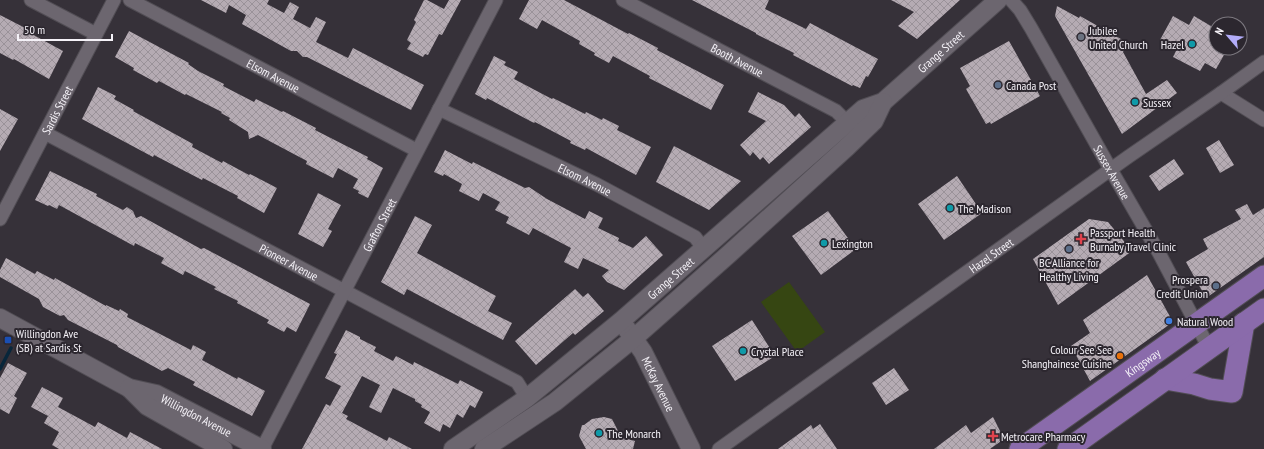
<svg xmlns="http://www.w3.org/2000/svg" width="1264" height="449" viewBox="0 0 1264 449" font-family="'PT Sans Narrow',sans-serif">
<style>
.grass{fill:#364612}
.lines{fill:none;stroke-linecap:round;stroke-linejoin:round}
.stream{stroke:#08263b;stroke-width:3.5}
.building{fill:url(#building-cross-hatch)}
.street-casing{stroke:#514d54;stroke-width:15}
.secondary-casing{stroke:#514d54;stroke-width:20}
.primary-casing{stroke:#514d54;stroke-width:23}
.street{stroke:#6c666f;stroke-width:13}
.secondary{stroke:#6c666f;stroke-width:18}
.primary{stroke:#8a6bab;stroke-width:21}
.worship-dot{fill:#6b7280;stroke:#2c272f;stroke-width:1.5}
.culture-dot{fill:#0f9aa8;stroke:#2c272f;stroke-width:1.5}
.service-dot{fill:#5c6f8a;stroke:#2c272f;stroke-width:1.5}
.health-dot{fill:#e0444e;stroke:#2c272f;stroke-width:1.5}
.shop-dot{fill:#3f7fe0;stroke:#2c272f;stroke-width:1.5}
.transit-dot{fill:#1a4fb4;stroke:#2c272f;stroke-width:1.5}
.food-dot{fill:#e8710a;stroke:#2c272f;stroke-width:1.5}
.labels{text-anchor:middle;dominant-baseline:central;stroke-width:4;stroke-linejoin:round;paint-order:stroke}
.poi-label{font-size:12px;fill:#f5f2f8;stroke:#2c272f;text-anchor:start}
.street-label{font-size:12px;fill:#f5f2f8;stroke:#2c272f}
</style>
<defs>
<pattern id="building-cross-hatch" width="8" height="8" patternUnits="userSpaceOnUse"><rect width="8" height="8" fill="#b5abb3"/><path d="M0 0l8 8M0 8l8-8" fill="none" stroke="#9a9299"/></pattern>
</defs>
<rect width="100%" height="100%" fill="#363139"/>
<!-- grass -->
<path class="grass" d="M789,282L825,332L797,352L761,302Z"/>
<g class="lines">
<!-- stream -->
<path class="stream" d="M0,369L11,348"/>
</g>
<!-- building -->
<path class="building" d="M201,0H269L267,4L284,13L290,2L299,7L293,19L310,28L316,17L326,22L316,42L348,58L353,48L424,85L411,110L307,57H303L297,51H291L242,24L246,15L229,5L226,13Z
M424,0H427L444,9L449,0H461L442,35L439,34L428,55L425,54L423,57L407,49L411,43L407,40L416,22L414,20Z
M529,0H564L628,34L629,33L658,48L657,50L724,85L711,110L649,78L650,76L613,56L609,63L594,55L595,53L579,44L580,41L542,20L537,29L519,19Z
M692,0H769L765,9L806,29L810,23L878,59L868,77L866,76L860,88L853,85L852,86L793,55L794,53L756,34V33Z
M891,0H960L917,39L898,26L914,12Z
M1057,6L1079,18L1080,16L1128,43L1123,52L1146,94L1167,80L1177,93L1122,134L1055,16Z
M0,15L29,30L28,32L63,51L49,79L14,59L13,60L0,53Z
M1173,16L1189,25L1194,16L1216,29V48H1228L1216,69L1205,63L1200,71L1173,57L1177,49L1160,40Z
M129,31L189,63L188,64L198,71L224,84L223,86L254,102L256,99L282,112L283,111L316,128L315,130L368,157L367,159L383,168L368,198L358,193L359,191L353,188L358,179L338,168L333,178L306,164L307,161L258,135L249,139L248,132L229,120L230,118L221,113L222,112L186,94L185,95L159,81L157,83L133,70L134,68L115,57Z
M1009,41L1040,96L991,124L990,122L986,124L966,89L970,86L960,68Z
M494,56L506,62L504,65L518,72L514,79L552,99L553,98L585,114L586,112L602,120L603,118L619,126L617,130L651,147L636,175L586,148L585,150L570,143L571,141L535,122L534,123L487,98L486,100L475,94Z
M98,87L116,96L114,99L134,110L133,111L193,144L192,147L222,163L223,161L249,175L250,174L277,188L264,213L237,198L238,196L203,178L202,180L154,155L153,157L82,119Z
M758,92L784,105L795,117L799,113L811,127L769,164L763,157L760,160L753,152L750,156L740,145L766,121L748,112Z
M0,109L18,119L0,151Z
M1219,140L1234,165L1220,173L1206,148Z
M674,146L741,181L709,210L656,182Z
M445,150L472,164L473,162L525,188L529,187L547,199L585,219L589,211L603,218L598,228L619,238L618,241L633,248L646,236L663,255L624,290L607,282L602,276L609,270L583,258L578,269L564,262L571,248L533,228L529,235L506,223L509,217L495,210L500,202L483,193L479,201L459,191L462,184L444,174L443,176L434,172Z
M1174,159L1184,174L1159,191L1149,176Z
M50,171L97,194L96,196L123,210L127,207L133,211L136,218L141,216L201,249L204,248L310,304L296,332L287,327L284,332L267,323L269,320L237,303L238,301L214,289L216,287L185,271L183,275L161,263L164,258L135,243L134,246L59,205L57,209L49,205L48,206L35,200Z
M957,176L982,213L944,240L918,204Z
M318,193L341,205L328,229L332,231L323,247L298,234Z
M1247,204L1253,215L1264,208V257L1206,298L1186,262L1208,249L1203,239L1241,219L1235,210Z
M828,211L856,249L821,275L792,236Z
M415,216L432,225L417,253L496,296L488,311L512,323L503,340L407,289L404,295L381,282Z
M1089,219L1108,222L1132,251L1058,305L1033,259Z
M6,258L35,274L37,271L54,280L55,278L106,306V305L119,311L120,309L128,314L127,317L191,350L193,345L206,352L202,360L237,379L238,377L265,391L252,416L193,385L195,382L168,368L162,371L118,347L117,345L68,320L64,315L60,316L43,307L39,299L0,277V270Z
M1147,275L1173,322L1090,381L1071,346L1090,333L1083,320Z
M575,289L583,297L588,293L604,311L575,335L573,333L536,365L515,341Z
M752,320L775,356L735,381L712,346Z
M346,330L360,337V339L376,347L374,351L393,361L396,356L413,365L414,362L458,384L460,380L483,392L475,408L470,405L463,418L457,414L450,428L443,424L440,432L424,423L430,412L421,407L422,405L415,401V399L393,388L381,413L369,407L380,385L362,376L342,413L348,416L346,419L387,441L389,437L412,449H302L326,404L330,406L341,386L325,378L337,354L334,353Z
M8,363L27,373L14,396L17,398L9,414L0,409V378Z
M894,368L909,390L886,405L872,383Z
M42,387L63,398L58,407L95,427L98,422L127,438L130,432L162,449H59L52,445L59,432L44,423L48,416L31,407Z
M604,417L612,419L621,437L635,441L633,449H586L579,436L582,425H584L592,419Z
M993,417L1004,439L990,449H934L966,425L971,433Z
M820,424L837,449H778L811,425L813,429Z"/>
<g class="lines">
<!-- street casing -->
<g class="street-casing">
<g id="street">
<path d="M31,0L96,34"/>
<path id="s1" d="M130,0L416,150"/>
<path id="s2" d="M623,0L836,111L848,123"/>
<path id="s3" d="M1011,0L1020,10L1031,28L1111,170L1159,253L1209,348"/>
<path d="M1221,93L1264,120"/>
<path id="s4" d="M439,109L596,184L695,237L704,249"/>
<path id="s5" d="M45,133L517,382L527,398"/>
<path id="s6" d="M0,219L114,0"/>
<path id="s7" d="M262,449L496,0"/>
<path id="s8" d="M719,449L1128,157L1221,93L1264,62"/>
</g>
</g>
<!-- secondary casing -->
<g class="secondary-casing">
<g id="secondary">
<path id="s9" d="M0,318L129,388L156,394L262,449"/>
<path id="s10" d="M626,328L643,352L691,449"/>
<path d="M129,388L147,406L223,449"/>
<path id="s11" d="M453,449L527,398L621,321L863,109L883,102L998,0"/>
<path d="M484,449L555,402L634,338L729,254L847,147L874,121L883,102"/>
</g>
</g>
<!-- primary casing -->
<g class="primary-casing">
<g id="primary">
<path d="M1165,379L1194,384L1210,389L1232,392L1244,323"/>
<path id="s12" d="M1020,449L1264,276"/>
<path d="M1068,449L1264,309"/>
</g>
</g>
<!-- street -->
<use href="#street" class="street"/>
<!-- secondary -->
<use href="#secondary" class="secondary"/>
<!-- primary -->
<use href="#primary" class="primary"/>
</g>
<!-- markers -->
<circle class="worship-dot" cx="1081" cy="37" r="4"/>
<g class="culture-dot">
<circle cx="1192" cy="44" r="4"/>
<circle cx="1135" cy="102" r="4"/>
<circle cx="950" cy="208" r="4"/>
<circle cx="824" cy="243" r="4"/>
<circle cx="743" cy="351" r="4"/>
<circle cx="599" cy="433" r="4"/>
</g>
<g class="service-dot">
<circle cx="998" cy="85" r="4"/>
<circle cx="1069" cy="249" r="4"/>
<circle cx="1216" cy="286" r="4"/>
</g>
<g class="health-dot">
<path d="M1079 233h4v4h4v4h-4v4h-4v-4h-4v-4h4z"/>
<path d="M991 430h4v4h4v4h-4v4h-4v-4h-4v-4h4z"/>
</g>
<circle class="shop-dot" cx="1169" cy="321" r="4"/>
<rect class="transit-dot" x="4" y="336" width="8" height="8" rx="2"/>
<circle class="food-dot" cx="1120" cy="356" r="4"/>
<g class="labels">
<!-- poi labels -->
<g class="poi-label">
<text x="1089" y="30">Jubilee<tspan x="1089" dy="14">United Church</tspan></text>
<text x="1184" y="44" text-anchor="end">Hazel</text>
<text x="1006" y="85">Canada Post</text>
<text x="1143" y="102">Sussex</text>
<text x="958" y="208">The Madison</text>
<text x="1090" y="232">Passport Health<tspan x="1090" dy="14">Burnaby Travel Clinic</tspan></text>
<text x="832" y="243">Lexington</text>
<text x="1069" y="262" text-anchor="middle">BC Alliance for<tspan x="1069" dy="14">Healthy Living</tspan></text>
<text x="1208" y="279" text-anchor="end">Prospera<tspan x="1208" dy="14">Credit Union</tspan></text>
<text x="1177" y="321">Natural Wood</text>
<text x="16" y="333">Willingdon Ave<tspan x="16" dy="14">(SB) at Sardis St</tspan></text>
<text x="1112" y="349" text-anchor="end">Colour See See<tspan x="1112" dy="14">Shanghainese Cuisine</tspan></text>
<text x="751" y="351">Crystal Place</text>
<text x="607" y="433">The Monarch</text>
<text x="1001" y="436">Metrocare Pharmacy</text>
</g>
<!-- street labels -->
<g class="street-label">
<text stroke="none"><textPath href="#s11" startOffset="631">Grange Street</textPath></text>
<text stroke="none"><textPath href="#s2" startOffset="129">Booth Avenue</textPath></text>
<text stroke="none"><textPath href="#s1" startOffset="162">Elsom Avenue</textPath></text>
<text stroke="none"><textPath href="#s6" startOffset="123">Sardis Street</textPath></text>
<text stroke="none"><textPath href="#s3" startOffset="200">Sussex Avenue</textPath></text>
<text stroke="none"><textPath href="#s4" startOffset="162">Elsom Avenue</textPath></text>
<text stroke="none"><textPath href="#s7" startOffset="253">Grafton Street</textPath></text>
<text stroke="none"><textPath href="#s8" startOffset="334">Hazel Street</textPath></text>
<text stroke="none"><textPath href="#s5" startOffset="276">Pioneer Avenue</textPath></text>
<text stroke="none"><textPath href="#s11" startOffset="277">Grange Street</textPath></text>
<text stroke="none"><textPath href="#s12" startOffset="150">Kingsway</textPath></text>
<text stroke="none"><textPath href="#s10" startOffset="65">McKay Avenue</textPath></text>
<text stroke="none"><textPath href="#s9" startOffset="220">Willingdon Avenue</textPath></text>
</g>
</g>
<!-- north arrow -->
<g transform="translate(1228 36) rotate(298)"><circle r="19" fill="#2c272f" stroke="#7c787f"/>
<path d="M0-3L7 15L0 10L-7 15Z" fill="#b3adf9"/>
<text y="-6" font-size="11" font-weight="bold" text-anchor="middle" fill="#f5f2f8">N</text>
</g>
<!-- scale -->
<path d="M18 34v6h94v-6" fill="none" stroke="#f5f2f8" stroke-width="2"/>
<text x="24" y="34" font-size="12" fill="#f5f2f8" stroke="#2c272f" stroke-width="3" paint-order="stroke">50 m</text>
</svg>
